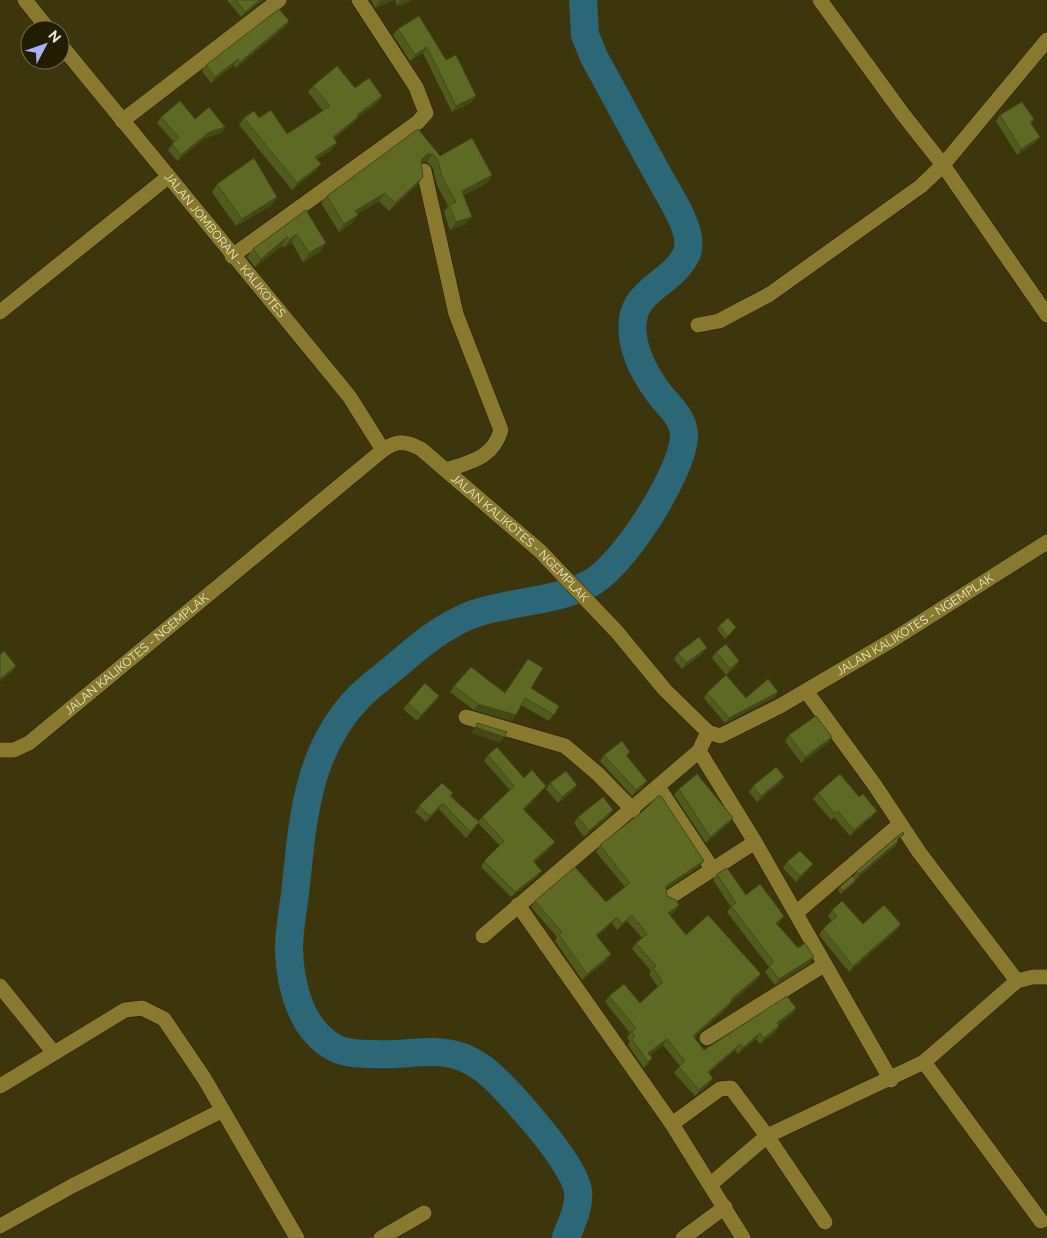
<svg xmlns="http://www.w3.org/2000/svg" width="1047" height="1238" viewBox="0 0 1047 1238" font-family="Raleway,sans-serif">
<style>
.lines{fill:none;stroke-linecap:round;stroke-linejoin:round}
.river{stroke:#2b6777;stroke-width:28}
.street-casing{stroke:#221d06;stroke-width:16}
.secondary-casing{stroke:#221d06;stroke-width:16}
.street{stroke:#88792e;stroke-width:15}
.secondary{stroke:#88792e;stroke-width:15}
.wall{fill:#515b1e}
.shaded-wall{fill:#424a18}
.building{fill:#5e6a23;stroke:#424a18}
.labels{text-anchor:middle;dominant-baseline:central;stroke-width:4.5;stroke-linejoin:round;paint-order:stroke}
.street-label{font-size:12px;fill:#f0e8c4;stroke:#231d00}
</style>
<rect width="100%" height="100%" fill="#3d360d"/>
<g class="lines">
<!-- river -->
<path class="river" d="M566,1238C571,1223 580,1208 578,1191C575,1164 508,1089 485,1070C477,1064 466,1058 456,1055C430,1048 402,1056 375,1054C363,1054 346,1054 335,1048C301,1030 290,986 289,949C289,928 294,906 296,885C303,817 308,748 360,696C371,685 385,675 397,665C420,645 443,626 471,615C509,601 552,603 589,584C622,568 682,474 684,437C685,420 671,408 661,396C648,379 636,358 633,337C626,288 671,288 687,253C689,247 689,243 688,237C683,214 667,192 656,171C635,133 615,95 594,57L585,35L583,0"/>
<!-- street casing -->
<g class="street-casing">
<path id="street" d="M820,0L902,113L943,165L1047,315
M122,121L279,0
M424,171L456,314L501,430C493,458 471,462 446,470
M232,256L418,122L426,113L416,87L359,0
M0,312L168,177
M698,325L719,321L770,294L921,186L943,165L1047,40
M806,691L874,784L919,852L1017,981
M466,717L565,746L598,774L633,810
M699,751L755,842L891,1080
M658,787L713,870
M670,897L755,842
M518,905L672,1124L743,1238
M796,913L900,824
M483,936L699,751L708,732
M0,986L54,1053
M707,1038L824,965
M924,1062L1041,1221
M0,1086L125,1010L142,1008L164,1019L204,1078L297,1238
M672,1124L720,1089L731,1088L767,1136L825,1222
M711,1184L767,1136L924,1062L1017,981L1033,977H1047
M0,1226L72,1186L223,1110
M381,1238L424,1213
M683,1238L725,1207"/>
</g>
<!-- secondary casing -->
<g class="secondary-casing">
<g id="secondary">
<path d="M25,0L49,30"/>
<path id="s1" d="M60,44L349,396L383,450"/>
<path id="s2" d="M0,750H14L29,743L383,450C397,440 406,441 421,449L540,551L617,632L665,690L708,732L720,736L780,706L894,639L1047,542"/>
</g>
</g>
<!-- street -->
<use href="#street" class="street"/>
<!-- secondary -->
<use href="#secondary" class="secondary"/>
</g>
<!-- wall -->
<path class="wall" d="M227,0H263L241,17Z
M371,0H394L375,8Z
M395,0H413L397,6Z
M419,16L472,102L452,112L423,53L410,61L393,35L398,29Z
M289,21L285,27L236,68L234,65L211,83L202,71L206,65Z
M313,86L355,88L382,96L377,103L357,118L353,123L334,139L332,150L317,159L321,164L316,170L292,190L239,125L244,118H259L287,134L323,111L308,92Z
M1000,115L1034,119L1031,124L1035,143L1017,155L996,121Z
M161,117L195,119L225,127L221,133L205,138L177,161L168,150L174,142L157,123Z
M418,129L440,156L492,175L487,183L464,195L466,224L450,230L444,212L448,206L437,185L433,168L427,162H421L417,185L389,211L379,201L357,214L352,223L339,232L321,203L327,196Z
M217,184L277,197L272,205L236,226L212,192Z
M306,210L320,252L303,262L292,243L284,247L282,246L255,267L247,257L253,249Z
M719,626L736,627L725,639L717,629Z
M716,652L739,661L735,667L726,675L712,658Z
M678,653L702,654L682,669L674,659Z
M454,686L505,693L531,688L559,706L549,721L521,705L512,721L474,710L450,692Z
M707,693L746,698L775,697L725,723L704,698Z
M435,702L417,721L403,709L408,703Z
M789,735L832,737L828,743L801,763L785,741Z
M630,752L627,756L643,787L632,796L600,761L604,755Z
M488,755L524,778L542,791L524,810L555,842L551,847L534,863L538,876L511,897L481,867L484,861L500,846L478,823L475,828L466,838L439,809L426,822L415,812L419,806L453,793L451,796L478,822L482,817L510,790L484,761Z
M550,783L577,785L573,791L558,803L546,789Z
M780,783L757,802L749,792L753,786Z
M679,789L733,818L728,824L706,843L674,795Z
M818,793L859,797L872,817L850,836L834,817L831,820L813,799Z
M609,816L584,837L574,823L578,817Z
M899,840L894,847L855,880L854,883L841,894L838,890L840,887L853,877L857,871Z
M600,845L699,867L666,889L667,896L679,905L675,911L670,915L686,935L757,980L731,1002L727,1008L694,1038L704,1050L796,1008L792,1014L778,1025L775,1032L760,1044L756,1039L738,1054L735,1050L709,1073V1084L695,1096L674,1073L680,1066L663,1045L650,1055L648,1064L644,1068L628,1045L630,1041L627,1038L630,1033L605,1002L609,996L640,1003L658,987L649,974L651,971L632,949L636,943L642,938L627,921L617,930L612,923L597,936L607,960L582,980L555,941L557,937L531,907L535,901L606,902L625,887L596,852Z
M787,862L808,870L796,882L783,868Z
M717,874L746,895L784,916L780,922L777,925L810,963L775,985L765,972L769,967L727,912L731,907L713,880Z
M832,910L863,924H901L897,930L849,972L819,935L823,929L832,921L828,916Z"/>
<!-- shaded-wall -->
<path class="shaded-wall" d="M260,0H263L241,17L245,12Z
M383,0H394L375,8L379,2Z
M401,0H413L397,6Z
M289,21L285,27L236,68L240,62Z
M427,47L423,53L410,61L415,55Z
M238,59L234,65L211,83L215,77Z
M382,96L377,103L357,118L353,123L328,144L333,137L357,115Z
M476,96L472,102L452,112L456,106Z
M225,127L221,133L205,138L177,161L181,155L209,132Z
M1040,137L1035,143L1017,155L1021,149Z
M337,143L332,150L311,163L315,157Z
M427,154H433L427,162H421L415,168L421,160Z
M321,164L316,170L292,190L297,183Z
M492,175L487,183L457,199L462,191Z
M423,177L417,185L389,211L395,203Z
M385,193L379,201L350,219L355,211Z
M277,197L272,205L236,226L242,219Z
M358,215L352,223L339,232L344,224Z
M472,217L466,224L450,230L456,222Z
M297,234L292,243L284,247L290,239Z
M287,237L282,246L255,267L261,259Z
M326,243L320,252L303,262L309,253Z
M707,648L702,654L682,669L686,663Z
M739,661L735,667L726,675L730,669Z
M16,666L12,672L0,682V679Z
M778,692L775,697L725,723L729,718Z
M439,696L435,702L417,721L421,715Z
M478,704L516,715L512,721L474,710Z
M476,727L504,737L500,743L471,733Z
M832,737L828,743L801,763L805,757Z
M784,777L780,783L757,802L761,796Z
M647,781L643,787L632,796L636,790Z
M577,785L573,791L558,803L562,797Z
M546,786L542,791L519,815L523,809Z
M443,803L439,809L426,822L430,816Z
M613,810L609,816L584,837L589,831Z
M877,811L872,817L850,836L854,830Z
M733,818L728,824L706,843L710,837Z
M479,822L475,828L466,838L470,832Z
M898,841L894,847L855,880L859,874Z
M555,842L551,847L529,867L533,861Z
M704,861L699,867L662,892L666,886Z
M813,864L808,870L796,882L800,876Z
M542,871L538,876L511,897L515,892Z
M856,880L854,883L841,894L843,891Z
M679,905L675,911L664,919L668,913Z
M632,915L627,921L617,930L622,924Z
M784,916L780,922L772,929L776,923Z
M617,917L612,923L591,941L596,935Z
M901,924L897,930L849,972L853,966Z
M611,954L607,960L582,980L587,974Z
M814,957L810,963L775,985L779,979Z
M761,974L757,980L725,1006L730,1000Z
M731,1002L727,1008L689,1042L693,1036Z
M796,1008L792,1014L772,1029L777,1023Z
M779,1026L775,1032L760,1044L764,1038Z
M760,1033L756,1039L738,1054L742,1048Z
M667,1039L663,1045L646,1058L648,1053Z
M740,1044L735,1050L704,1078L708,1072Z
M652,1058L648,1064L644,1068L648,1062Z
M713,1078L709,1084L695,1096L699,1090Z"/>
<!-- building -->
<path class="building" d="M236,0H260L245,12Z
M279,9L289,21L240,62L238,59L215,77L206,65Z
M419,16L446,60L456,55L476,96L456,106L427,47L415,55L398,29Z
M337,66L355,88L369,78L382,96L357,115L358,117L333,137L337,143L315,157L321,164L297,183L244,118L254,111L259,118L271,110L287,134L330,106L313,86Z
M180,101L195,119L209,107L225,127L209,132L181,155L172,144L179,138L161,117Z
M1022,102L1034,119L1030,122L1040,137L1021,149L1000,115Z
M418,129L440,156L472,138L492,175L462,191L472,217L456,222L449,205L456,202L442,177L438,161L433,154H427L421,160L423,177L395,203L385,193L355,211L358,215L344,224L327,196Z
M254,158L277,197L242,219L217,184Z
M306,210L326,243L309,253L297,234L290,239L287,237L261,259L253,249Z
M728,618L736,627L728,636L719,626Z
M699,637L707,648L686,663L678,653Z
M726,644L739,661L730,669L716,652Z
M4,651L16,666L0,679V655Z
M528,659L543,668L531,688L559,706L554,715L525,698L516,715L478,704L454,686L471,667L505,693Z
M726,675L746,698L768,679L778,692L729,718L707,693Z
M425,683L439,696L421,715L408,703Z
M816,716L832,737L805,757L789,735Z
M477,723L507,732L504,737L476,727Z
M622,741L630,752L626,755L647,781L636,790L604,755Z
M497,747L524,778L532,770L546,786L523,809L555,842L533,861L542,871L515,892L484,861L504,841L482,817L514,786L488,755Z
M776,767L784,777L761,796L753,786Z
M566,771L577,785L562,797L550,783Z
M697,774L733,818L710,837L679,789Z
M840,774L859,797L863,794L877,811L854,830L838,811L835,814L818,793Z
M442,783L453,793L450,796L479,822L470,832L443,803L430,816L419,806Z
M658,796H661L704,861L666,886L667,896L676,900L679,905L668,913L686,935L708,915L761,974L730,1000L731,1002L693,1036L704,1050L787,996L796,1008L777,1023L779,1026L764,1038L760,1033L742,1048L740,1044L708,1072L713,1078L699,1090L679,1067L685,1061L667,1039L648,1053L652,1058L648,1062L632,1039L635,1036L631,1032L636,1028L609,996L624,984L640,1003L663,982L653,968L656,966L636,943L647,934L632,915L622,924L617,917L596,935L611,954L587,974L559,935L562,932L535,901L575,867L606,902L630,883L600,845L643,811Z
M603,797L613,810L589,831L578,817Z
M903,832L904,834L897,840L898,841L859,874L857,871Z
M800,851L813,864L800,876L787,862Z
M727,868L746,895L760,884L784,916L776,923L798,948L805,943L814,957L779,979L769,966L774,962L731,906L736,903L717,874Z
M852,876L856,880L843,891L840,887Z
M842,901L863,924L884,905L901,924L853,966L823,929L837,916L832,910Z"/>
<g class="labels">
<!-- street labels -->
<g class="street-label">
<text stroke="none"><textPath href="#s1" startOffset="260">JALAN JOMBORAN - KALIKOTES</textPath></text>
<text stroke="none"><textPath href="#s2" startOffset="664">JALAN KALIKOTES - NGEMPLAK</textPath></text>
<text stroke="none"><textPath href="#s2" startOffset="1172">JALAN KALIKOTES - NGEMPLAK</textPath></text>
<text stroke="none"><textPath href="#s2" startOffset="170">JALAN KALIKOTES - NGEMPLAK</textPath></text>
</g>
</g>
<!-- north arrow -->
<g transform="translate(45 45) rotate(49)"><circle r="24" fill="#231d00" stroke="#756e4e"/>
<path d="M0-4L9 19L0 12L-9 19Z" fill="#a7b1fc"/>
<text y="-8" font-size="14" font-weight="bold" text-anchor="middle" fill="#f0e8c4">N</text>
</g>
</svg>
